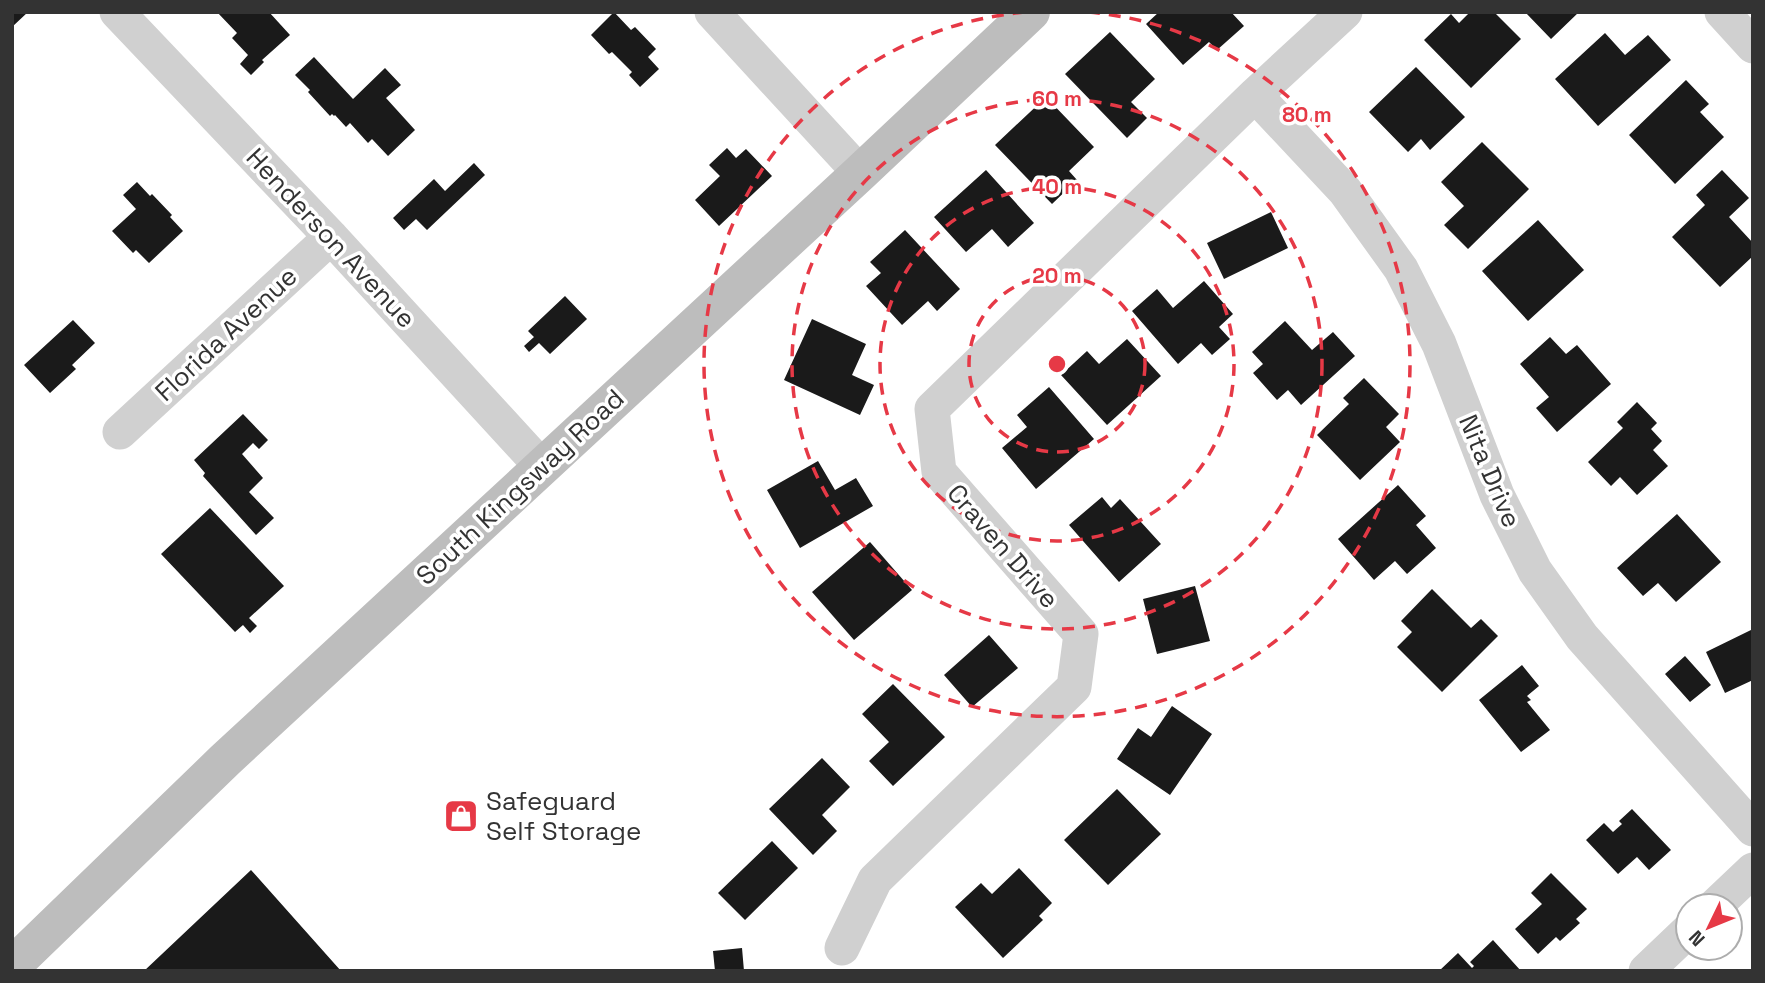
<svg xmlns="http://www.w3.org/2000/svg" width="1765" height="983" viewBox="0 0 1765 983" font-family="'Space Grotesk',sans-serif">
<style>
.building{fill:#1a1a1a}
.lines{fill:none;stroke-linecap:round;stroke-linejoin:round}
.street{stroke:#d0d0d0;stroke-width:35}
.secondary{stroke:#bdbdbd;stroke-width:38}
.ring{fill:none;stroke:#e63946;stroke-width:3.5;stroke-dasharray:12 9}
.labels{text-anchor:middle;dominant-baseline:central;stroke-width:7;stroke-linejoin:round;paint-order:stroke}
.street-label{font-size:26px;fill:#333;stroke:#fff}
.poi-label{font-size:26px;fill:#333;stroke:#fff;text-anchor:start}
.centre{fill:#e63946;stroke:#fff;stroke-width:3.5}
.ring-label{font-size:21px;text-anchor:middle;font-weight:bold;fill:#e63946;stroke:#fff;stroke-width:7;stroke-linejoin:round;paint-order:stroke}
</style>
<rect width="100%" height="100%" fill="#fff"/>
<!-- building -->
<path class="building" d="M12,12H28L12,27Z
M217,12H269L290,35L262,60L264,62L251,75L240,64L248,55L232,38L237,33Z
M614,12L631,30L635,27L656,49L648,57L659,69L640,87L629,75L632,72L612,52L609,54L591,35Z
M1159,12H1231L1244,26L1217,50L1209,42L1183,65L1146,24Z
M1470,12H1494L1521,39L1471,88L1424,40L1451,14L1459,23Z
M1525,12H1579L1551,39Z
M1110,32L1155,79L1131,102L1147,118L1127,138L1065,74Z
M1605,33L1625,55L1648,35L1671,60L1598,126L1555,79Z
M314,57L353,99L385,68L401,85L386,98L415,130L388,156L372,139L368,143L350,123L346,127L335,115L334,116L332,114L330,116L308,92L310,90L295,75Z
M1416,67L1465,117L1430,150L1421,139L1408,152L1369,112Z
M1686,80L1709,104L1700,112L1724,137L1675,184L1629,135Z
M1046,97L1094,147L1069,171L1077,180L1052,204L995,145Z
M1482,142L1529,189L1468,249L1444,225L1464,206L1441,182Z
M727,148L736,158L746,149L772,176L719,226L695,200L720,176L709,165Z
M474,163L485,175L427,230L416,219L404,230L393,218L434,179L445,191Z
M986,170L1034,223L1008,247L992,229L966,252L934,217Z
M1722,170L1749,198L1729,217L1753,243V256L1720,287L1672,237L1705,205L1696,195Z
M137,182L150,196L152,194L172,215L170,217L183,231L149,263L136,250L133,253L112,231L136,209L123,195Z
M1271,212L1288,248L1224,279L1207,243Z
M1538,220L1584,270L1528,321L1482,271Z
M905,230L960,289L937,311L928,301L902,325L866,286L881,273L870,262Z
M1204,281L1233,314L1219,327L1230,339L1212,355L1201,343L1178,364L1132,311L1157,289L1173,308Z
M565,296L587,319L550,354L539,343L529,352L524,346L534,337L528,331Z
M812,319L866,344L852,375L874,385L860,415L784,380Z
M73,320L95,343L72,365L76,369L50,393L24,365Z
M1285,321L1312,350L1333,332L1355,356L1301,405L1288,390L1277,400L1253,373L1263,364L1252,352Z
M1550,337L1566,354L1577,345L1611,384L1557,432L1536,408L1549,397L1520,364Z
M1127,339L1161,376L1107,425L1061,375L1087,351L1099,364Z
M1364,378L1399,414L1386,427L1400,442L1360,480L1317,435L1349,404L1343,398Z
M1049,387L1094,439L1036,489L1002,448L1027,427L1017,415Z
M1637,402L1657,423L1651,429L1662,441L1653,450L1668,466L1637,495L1620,477L1611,486L1588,462L1623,428L1617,422Z
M243,414L268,440L259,449L253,443L242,454L263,478L249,492L274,518L256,535L203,476L205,473L194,460Z
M818,461L835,490L856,478L873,506L800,548L767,490Z
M1398,485L1426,516L1416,525L1436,548L1407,574L1395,561L1374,580L1338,539Z
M1102,497L1111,508L1120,499L1161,544L1119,582L1069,525Z
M210,508L284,586L249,618L257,626L250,633L243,625L235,632L161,554Z
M1677,514L1721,562L1676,602L1658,583L1643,596L1617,568Z
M870,542L912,590L854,640L812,592Z
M1195,586L1210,641L1157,654L1143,599Z
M1432,589L1471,628L1481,619L1498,636L1442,692L1397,647L1412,632L1401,621Z
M1753,629V680L1725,693L1706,652Z
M989,635L1018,668L972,707L944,675Z
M1685,656L1711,685L1690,702L1665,674Z
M1522,665L1539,686L1527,696L1531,700L1527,702L1550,730L1521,752L1479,700Z
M893,684L945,737L893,786L869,761L889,742L862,714Z
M1172,706L1212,734L1170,795L1117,759L1138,728L1151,737Z
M822,758L850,787L822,815L837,831L813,855L769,809Z
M1117,789L1161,834L1108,885L1064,840Z
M1632,809L1671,850L1649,870L1637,857L1618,874L1586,840L1604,823L1613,832L1622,824L1619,821Z
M772,841L798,868L745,920L718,893Z
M1019,868L1052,903L1039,916L1043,920L1003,958L955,907L981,883L992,894Z
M251,870L341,971H144Z
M1551,873L1587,909L1576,919L1580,923L1560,941L1556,937L1538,954L1515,929L1542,904L1531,893Z
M1493,940L1521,971H1439L1458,953L1472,968L1474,966L1470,962Z
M742,948L744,971H715L713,951Z"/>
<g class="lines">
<!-- street -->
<path class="street" d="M117,12L331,237L542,467
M712,12L860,173
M1722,12L1753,46
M1255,95L1345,191L1401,269L1439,344L1497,495L1535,571L1582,637L1753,829
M120,432L331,237
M1715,906L1753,870
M842,948L875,880L1074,687L1081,634L939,472L932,409L1255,95L1345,12
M1646,971L1688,931"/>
<!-- secondary -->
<path class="secondary" d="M12,966L225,760L860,173L1031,12"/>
</g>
<!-- distance rings -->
<g class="ring">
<circle cx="1057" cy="364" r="88"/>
<circle cx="1057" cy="364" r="177"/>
<circle cx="1057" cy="364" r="265"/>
<path d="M1088 12A353 353 0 1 1 1026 12"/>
</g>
<!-- icons -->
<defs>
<g id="shop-square" transform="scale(1.75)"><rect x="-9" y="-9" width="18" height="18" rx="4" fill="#e63946" stroke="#fff"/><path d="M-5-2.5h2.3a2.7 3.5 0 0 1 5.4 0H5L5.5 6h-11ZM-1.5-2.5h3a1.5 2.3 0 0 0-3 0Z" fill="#fff"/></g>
</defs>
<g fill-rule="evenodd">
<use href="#shop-square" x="461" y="816"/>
</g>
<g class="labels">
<!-- street labels -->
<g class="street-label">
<text transform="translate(331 238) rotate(47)">Henderson Avenue</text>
<text transform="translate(226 334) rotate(-43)">Florida Avenue</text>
<text transform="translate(1490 471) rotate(67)">Nita Drive</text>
<text transform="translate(520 487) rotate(-43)">South Kingsway Road</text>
<text transform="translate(1003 546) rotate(49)">Craven Drive</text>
</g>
<!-- poi labels -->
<g class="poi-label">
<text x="486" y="801">Safeguard<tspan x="486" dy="30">Self Storage</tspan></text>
</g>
</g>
<circle cx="1057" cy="364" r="10" class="centre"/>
<g class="ring-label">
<text x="1057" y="106">60 m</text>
<text x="1307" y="122">80 m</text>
<text x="1057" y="194">40 m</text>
<text x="1057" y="283">20 m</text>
</g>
<!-- border -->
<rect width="1765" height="983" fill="none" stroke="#333333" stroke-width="28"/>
<!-- north arrow -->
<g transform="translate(1709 927) rotate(227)"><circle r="33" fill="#ffffff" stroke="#adadad" stroke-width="2"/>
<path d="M0-5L12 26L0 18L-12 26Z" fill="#e63946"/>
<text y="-10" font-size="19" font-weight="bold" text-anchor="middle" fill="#333333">N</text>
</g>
</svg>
